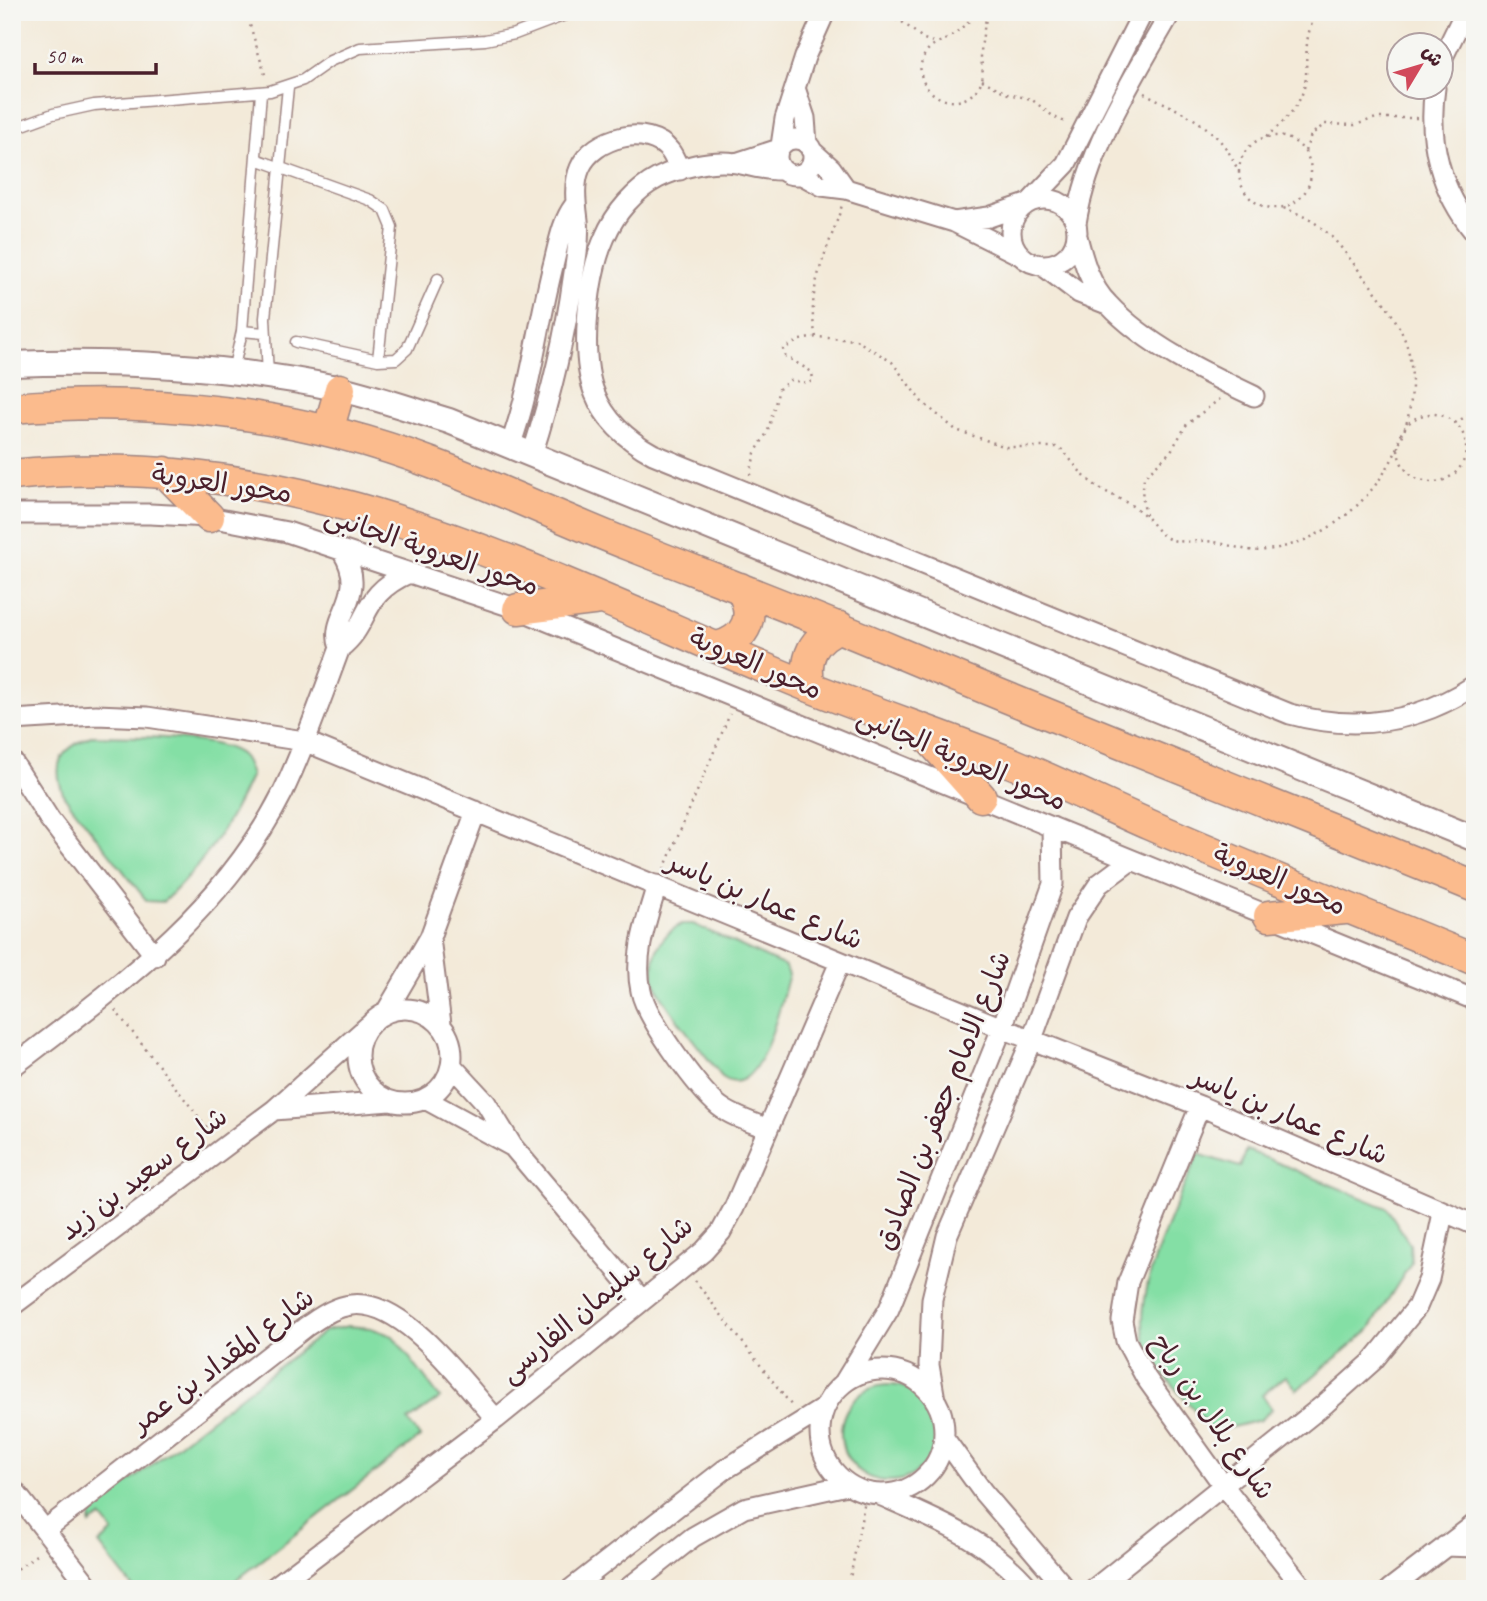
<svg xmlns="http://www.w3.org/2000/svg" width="1487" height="1601" viewBox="0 0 1487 1601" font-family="Caveat,'Playpen Sans Arabic',sans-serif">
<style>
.green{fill:#84dfa5;stroke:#677f68;stroke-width:2}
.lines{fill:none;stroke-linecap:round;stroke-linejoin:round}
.service-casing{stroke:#9e8482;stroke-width:13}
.minor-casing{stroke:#9e8482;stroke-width:23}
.tertiary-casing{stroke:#9e8482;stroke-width:28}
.primary-casing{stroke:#9e8482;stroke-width:33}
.path{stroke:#9e8482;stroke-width:2.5;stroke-dasharray:2 5;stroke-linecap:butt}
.service{stroke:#fff;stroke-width:10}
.minor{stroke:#fff;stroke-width:19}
.tertiary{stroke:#fff;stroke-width:24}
.primary{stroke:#fbbb8d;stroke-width:30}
.labels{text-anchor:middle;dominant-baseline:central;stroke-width:5;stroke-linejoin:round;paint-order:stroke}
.street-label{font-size:28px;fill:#4a1f2b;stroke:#f6f6f2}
</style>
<rect width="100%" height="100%" fill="#f6f6f2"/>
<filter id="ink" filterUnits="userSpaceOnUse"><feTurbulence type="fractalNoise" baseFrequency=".0143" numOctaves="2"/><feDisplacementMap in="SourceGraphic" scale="14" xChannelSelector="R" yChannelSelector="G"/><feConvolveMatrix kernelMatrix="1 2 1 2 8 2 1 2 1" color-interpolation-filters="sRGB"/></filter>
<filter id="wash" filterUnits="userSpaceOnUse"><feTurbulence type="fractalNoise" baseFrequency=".00686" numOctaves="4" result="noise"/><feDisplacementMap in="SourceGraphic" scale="28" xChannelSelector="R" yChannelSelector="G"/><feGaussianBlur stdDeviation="1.57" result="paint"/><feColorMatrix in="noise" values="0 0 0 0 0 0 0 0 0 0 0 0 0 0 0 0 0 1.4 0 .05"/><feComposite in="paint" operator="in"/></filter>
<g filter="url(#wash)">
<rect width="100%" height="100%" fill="#f3ead9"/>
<!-- green -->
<path class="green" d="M91,736C123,737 219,735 241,755C246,759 249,769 251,775C230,824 203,866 163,902L147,901L64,796C51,763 60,750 91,736Z
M682,924H693L785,966L789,974C782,997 760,1108 721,1076C707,1056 657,999 654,978C651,954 661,934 682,924Z
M1247,1150L1387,1208L1410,1244L1411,1263L1369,1330L1297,1390L1286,1376L1262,1395L1272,1409L1260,1420L1213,1432C1198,1413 1158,1372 1149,1353C1125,1301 1178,1203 1198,1154L1240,1167Z
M348,1326L371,1328L393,1336L440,1398L408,1421L420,1437L225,1589H134L99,1544L113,1532L101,1517L90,1524L91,1515L97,1507L325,1331Z
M841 1433a48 48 0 1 1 96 0a48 48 0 1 1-96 0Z"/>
</g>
<g filter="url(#ink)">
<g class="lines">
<!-- service casing -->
<g class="service-casing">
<path id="service" d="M12,129L53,114L94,105L270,91L303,80L330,61L360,48L485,40L515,34L573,12
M256,159L370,200L385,210L392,227L378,360
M242,331L264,333
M296,342L378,360L396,359L407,349L438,279
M233,371L242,331L261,93
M268,375L265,318L288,87"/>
</g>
<!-- minor casing -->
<g class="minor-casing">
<path id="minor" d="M1442,59L1465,12
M1435,88C1427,141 1441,192 1475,233
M796,91L805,118L807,144
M777 157a18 18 0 1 1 36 0a18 18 0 1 1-36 0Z
M781,146L785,119L805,57L825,12
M811,150L831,168L846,189
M736,163L779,149
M783,170C766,171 753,166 736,163C712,159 680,167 658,178C635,190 615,213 605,237C588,274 579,356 595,394C606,422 627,440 653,454L1290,714C1355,732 1418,723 1475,685
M800,174L822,186L846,189L954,222L1020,255
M1011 232a33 33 0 1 1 66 0a33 33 0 1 1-66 0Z
M1031,201L1066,164L1143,12
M954,222L989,217L1024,205
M1076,223C1088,148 1134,77 1171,12
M1077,236C1083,260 1090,286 1108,304C1146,345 1205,373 1254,396
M1042,265L1079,293L1107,304
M510,446C532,386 538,323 554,262C559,242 562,222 574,206
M532,455C550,398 565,338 573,279C576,261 580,238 578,220C576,204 573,184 580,168C593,137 648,123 670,151C674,156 677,165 680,170
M12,514H150L209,517L287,532L518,609L1475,1000
M340,648C327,615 371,597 342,551
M12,720L96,715L147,717L304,741L1002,1028L1200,1106L1475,1225
M12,761L50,820L155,956
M657,885C647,919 633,955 641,991C646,1018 698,1089 719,1106C733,1117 751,1122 768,1129
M430,938L441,1024
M358 1056a47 47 0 1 1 94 0a47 47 0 1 1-94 0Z
M386,1012L430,937L476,811
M452,1066L486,1103L513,1147L642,1300
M12,1067C116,988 223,912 283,792C305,746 322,696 340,648C372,623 359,595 409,573
M425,1099L513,1147
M1200,1106L1128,1282L1122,1321L1126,1341L1146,1378L1223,1485L1304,1589
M274,1110L390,1101
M12,1306L274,1110L368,1026
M820 1432a62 62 0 1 1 124 0a62 62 0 1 1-124 0Z
M845,1381L889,1309L1002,1028L1053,884L1052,827
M935,1400L929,1365L932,1299L947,1236L1032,1039L1076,918L1099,884L1130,861
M944,1438L983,1492L1066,1589
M12,1488L91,1589
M882,1496C937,1520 990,1541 1030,1589
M45,1530L307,1326C321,1317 334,1307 351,1305C404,1298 463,1383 496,1419
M1445,1546L1475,1547
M272,1589L496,1419L704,1251L721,1232L734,1208L840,962
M571,1589L724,1470L824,1408
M627,1589L693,1537L744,1508L847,1485
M1094,1589L1326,1403L1373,1361L1417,1307L1429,1279L1443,1213
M1390,1589L1475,1524"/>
</g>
<!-- tertiary casing -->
<g class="tertiary-casing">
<path id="tertiary" d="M12,364C121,360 230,366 336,388C374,396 411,410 449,421L1475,839"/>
</g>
<!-- primary casing -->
<g class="primary-casing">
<path id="primary" d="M12,408C153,396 302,413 434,464C500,489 563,519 629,545C718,580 808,614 897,652C1088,732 1283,808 1475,887
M328,431L340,389
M165,472L209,517
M12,475C310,444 545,579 810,687C875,713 942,735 1007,761C1056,781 1102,804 1150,825C1257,872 1367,915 1475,960
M518,609L601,599
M717,647C748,639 757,614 740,588
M810,687C803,658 813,638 840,627
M924,733L981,797
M1269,916L1345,909"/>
</g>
<!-- path -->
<path class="path" d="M246,12L266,78
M876,12L902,22L924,39L936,43
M979,12C970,20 960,30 950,37C942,42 933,43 927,51C902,85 956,123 979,86C986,75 981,67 981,55C981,41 985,26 987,12
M982,80L1008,94L1031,99L1054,117L1067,123
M1144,93C1183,113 1221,126 1238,171
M1239 172a36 36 0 1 1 72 0a36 36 0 1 1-72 0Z
M1266,137C1286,120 1305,102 1306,75C1307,50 1304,34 1318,12
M1305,151L1311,135L1325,124L1355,125L1376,118H1417
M816,337C804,289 829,250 842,205
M1398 448a34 34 0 1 1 68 0a34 34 0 1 1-68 0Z
M1455,423L1475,411
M750,475L755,453L768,431L779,389L790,380L809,383L813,380L812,372L785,356L783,349L800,340L816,337L856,340L892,362L921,401L956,430L1006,447H1059C1071,458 1078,472 1091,482C1106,494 1126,500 1141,512C1151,520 1156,532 1167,538C1182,545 1199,539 1214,542C1233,545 1247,553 1266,550C1354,540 1425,446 1410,359C1405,326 1380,297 1360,272C1335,239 1322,220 1280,207
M1146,515L1142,498L1144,477L1171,451L1187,424L1221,398
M664,869L730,714
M115,1010L212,1134
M695,1281L792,1406
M12,1573L40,1552
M848,1589L865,1500"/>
<!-- service -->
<use href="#service" class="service"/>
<!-- minor -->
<use href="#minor" class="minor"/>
<!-- tertiary -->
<use href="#tertiary" class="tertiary"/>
<!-- primary -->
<use href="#primary" class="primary"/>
</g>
</g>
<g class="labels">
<!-- street labels -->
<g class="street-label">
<text transform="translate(222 483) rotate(8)">محور العروبة</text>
<text transform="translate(432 550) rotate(19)">محور العروبة الجانبى</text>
<text transform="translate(756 663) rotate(23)">محور العروبة</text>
<text transform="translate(962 758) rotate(23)">محور العروبة الجانبى</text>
<text transform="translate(1280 879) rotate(23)">محور العروبة</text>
<text transform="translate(765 900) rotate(23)">شارع عمار بن ياسر</text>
<text transform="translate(942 1100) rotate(-68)">شارع الامام جعفر بن الصادق</text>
<text transform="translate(1290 1115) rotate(23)">شارع عمار بن ياسر</text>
<text transform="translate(143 1173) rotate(-37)">شارع سعيد بن زيد</text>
<text transform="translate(596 1299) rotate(-40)">شارع سليمان الفارسى</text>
<text transform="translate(222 1360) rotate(-37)">شارع المقداد بن عمر</text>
<text transform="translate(1213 1416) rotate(55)">شارع بلال بن رباح</text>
</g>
</g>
<!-- margin -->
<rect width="1487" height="1601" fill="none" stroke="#f6f6f2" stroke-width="42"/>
<!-- north arrow -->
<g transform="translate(1420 66) rotate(52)"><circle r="33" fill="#f6f6f2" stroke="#b1a0a2" stroke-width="2"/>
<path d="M0-5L12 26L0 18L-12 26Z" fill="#d1495b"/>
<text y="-10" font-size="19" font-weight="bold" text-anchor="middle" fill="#4a1f2b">ش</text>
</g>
<!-- scale -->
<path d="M35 63v10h121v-10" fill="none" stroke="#4a1f2b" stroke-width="3.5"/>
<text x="46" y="63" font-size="21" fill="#4a1f2b" stroke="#f6f6f2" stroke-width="5" paint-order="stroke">50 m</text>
</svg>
